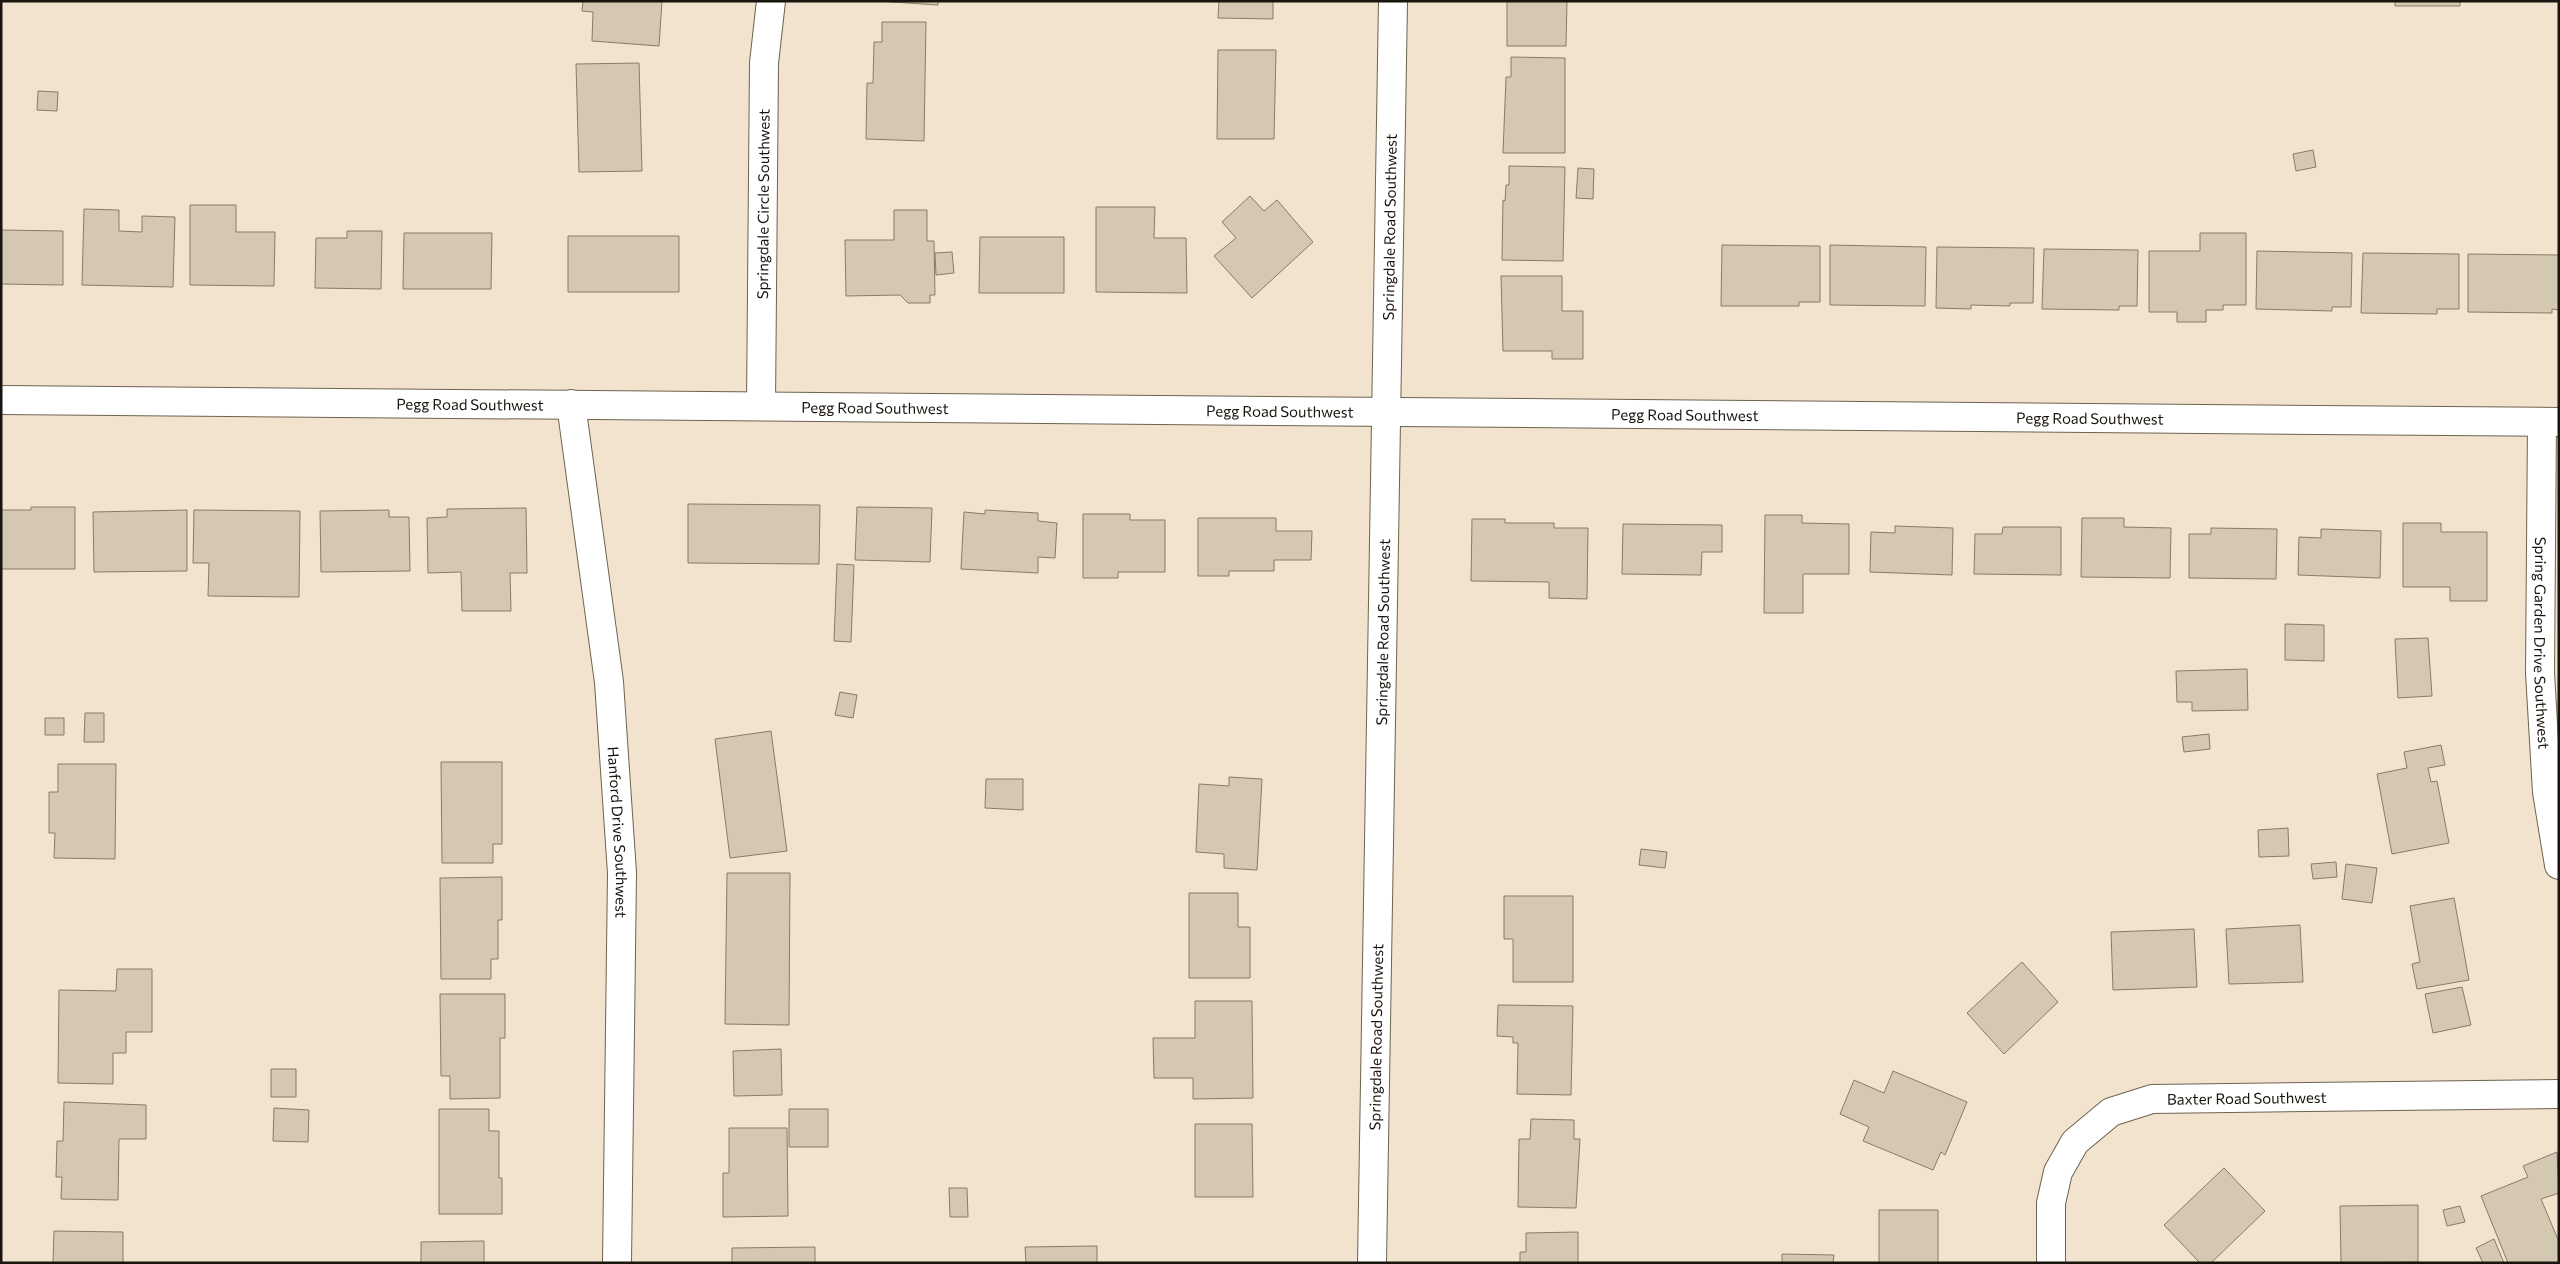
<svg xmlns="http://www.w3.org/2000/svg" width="2560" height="1264" viewBox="0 0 2560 1264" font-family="Commissioner,sans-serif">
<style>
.building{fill:#d5c8b3;stroke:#877b68}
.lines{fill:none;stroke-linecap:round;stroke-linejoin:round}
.minor-casing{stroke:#6e6350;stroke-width:30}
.minor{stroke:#fff;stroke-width:28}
.labels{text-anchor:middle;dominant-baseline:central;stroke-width:4;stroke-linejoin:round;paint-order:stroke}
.street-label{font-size:15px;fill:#19140d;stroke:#f1e3ce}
</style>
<rect width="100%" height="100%" fill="#f1e3ce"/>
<!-- building -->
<path class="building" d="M583,1H662L659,46L592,41L593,12L582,11Z
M877,1H938V5Z
M1219,1H1273V19L1218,18Z
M1507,1H1567L1566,46H1507Z
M2395,1H2460V6H2395Z
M882,22H926L924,141L866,139L867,83H873L874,42H882Z
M1218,50H1276L1274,139H1217Z
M1511,57L1565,58V153H1503L1506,77H1511Z
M639,63L642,171L579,172L576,64Z
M38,91L58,92L57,111L37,110Z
M2313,150L2316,167L2296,171L2293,154Z
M1509,166L1565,167L1563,261L1502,260L1503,200L1505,201L1506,185H1509Z
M1578,168L1594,169L1593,199L1576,198Z
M1250,196L1264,211L1277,200L1313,242L1252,298L1214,256L1236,238L1222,222Z
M190,205H236V232H275L274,286L190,285Z
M1096,207H1155L1154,238H1186L1187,293L1096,292Z
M84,209L119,210V231L142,232V216L175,217L173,287L82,285Z
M894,210H927V241H934L935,295H930V303H908L900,295L846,296L845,240H894Z
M1,230L63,231V285L1,284Z
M347,231H382L381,289L315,288L316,238H347Z
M404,233H492L491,289H403Z
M2200,233H2246V305H2223V310H2206V322H2177V312H2149V251H2200Z
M568,236H679V292H568Z
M980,237H1064V293H979Z
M1722,245L1820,246V302H1799V306H1721Z
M1830,245L1926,247L1925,306L1830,305Z
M1937,247L2034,248L2033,303H2010V306L1971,305V309L1936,308Z
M2044,249L2138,250L2137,306H2119V310L2042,309Z
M2257,251L2352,253L2351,307H2332V311L2256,309Z
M952,252L954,273L936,275L935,253Z
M2363,253L2459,254V309H2437V314L2361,313Z
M2468,254L2559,255V310L2552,309V313L2468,312Z
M1501,276H1562V311H1583V359H1552V351H1503Z
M688,504L820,505L819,564L688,563Z
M31,507H75V569H1V510H31Z
M857,507L932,508L930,562L855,560Z
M526,508L527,573H510L511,611H462L461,572L428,573L427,518L447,517V509Z
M187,510V571L94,572L93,512Z
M194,510L300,511L299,597L208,596L209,563H193Z
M389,510V517H409L410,571L321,572L320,511Z
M985,510L1038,513V521L1057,523L1055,558L1038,557V573L961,569L964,512L985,514Z
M1083,514H1130V520H1165V572H1118V578H1083Z
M1765,515H1802V523L1849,524V574H1803V613H1764Z
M1198,518H1276V531H1312L1311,560H1274V571H1229V576H1198Z
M2082,518H2124V527L2171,528L2170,578L2081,577Z
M1472,519H1505V523H1554V528H1588L1587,599L1549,598V582L1471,581Z
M2403,523H2441V532H2487V601H2450V587H2403Z
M1623,524L1722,525V552H1702L1701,575L1622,574Z
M1895,526L1953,528L1952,575L1870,572L1871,532L1895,533Z
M2003,527H2061V575L1974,574L1975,534H2002Z
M2211,528L2277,529L2276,579L2189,578V534H2211Z
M2321,529L2381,531L2380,578L2298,575L2299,537L2321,538Z
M837,564L854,565L851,642L834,641Z
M2285,624L2324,625V661L2285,660Z
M2428,638L2432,696L2398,698L2395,639Z
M2247,669L2248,710L2192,711V702H2177L2176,671Z
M840,692L857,695L853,718L835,715Z
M85,713H104V742H84Z
M45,718H64V735H45Z
M771,731L787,851L730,858L715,739Z
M2209,734L2210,749L2184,752L2182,737Z
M2441,745L2445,765L2428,768L2431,782L2437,781L2449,843L2392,854L2377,774L2407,768L2404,752Z
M441,762H502V844H493V863H442Z
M58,764H116L115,859L54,858L55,833H49V792H58Z
M1229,777L1262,779L1257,870L1224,868V854L1196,852L1199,784L1229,786Z
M986,779H1023V810L985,808Z
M2288,828L2289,856L2259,857L2258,830Z
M1641,849L1667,852L1665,868L1639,865Z
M2336,862L2337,877L2313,879L2311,864Z
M2346,864L2377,868L2372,903L2342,899Z
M727,873H790L789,1025L725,1024Z
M502,877V920H498V959H491V979H441L440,878Z
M1189,893H1238V927H1250V978H1189Z
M1504,896H1573V982H1513V939H1504Z
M2454,898L2469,980L2417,989L2412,964L2420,962L2410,906Z
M2300,925L2303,982L2229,984L2226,929Z
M2194,929L2197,987L2113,990L2111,932Z
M2022,962L2058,1002L2004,1054L1967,1013Z
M117,969H152V1032H126V1053H113V1084L58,1083L59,990L116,991Z
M2462,987L2471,1025L2433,1033L2425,994Z
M440,994H505V1038H500V1098L450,1099V1076H441Z
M1195,1001H1252L1253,1098L1193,1099V1078H1154L1153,1038H1195Z
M1498,1005L1573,1006L1571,1095L1517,1094L1518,1043H1513V1037L1497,1036Z
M781,1049L782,1095L734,1096L733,1051Z
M271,1069H296V1097H271Z
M1893,1071L1967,1102L1945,1155L1941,1152L1933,1170L1863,1141L1869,1127L1840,1114L1854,1080L1884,1093Z
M64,1102L146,1105V1139H119L118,1200L61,1199L62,1177H56L57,1141H63Z
M274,1108L309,1110L308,1142L273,1141Z
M439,1109H489V1131H499V1178H502V1214H439Z
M789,1109H828V1147H789Z
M1531,1119L1574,1120V1139H1580L1576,1208L1518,1207L1519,1139H1530Z
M1195,1124H1252L1253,1197H1195Z
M729,1128H787L788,1216L723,1217V1173H729Z
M2557,1152L2559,1193L2541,1199L2559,1242V1263H2508L2481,1196L2528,1177L2523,1166Z
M2224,1168L2265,1211L2211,1263H2200L2164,1225Z
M949,1188H967L968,1217H950Z
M2418,1205V1262L2341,1263L2340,1206Z
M2460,1206L2465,1222L2447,1226L2443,1210Z
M1879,1210H1938V1263H1879Z
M54,1231L123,1232V1263H53Z
M1578,1232V1263H1520V1252H1526V1233Z
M2494,1239L2504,1263H2483L2476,1248Z
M484,1241V1263H421V1242Z
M1097,1246V1263H1026L1025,1247Z
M815,1247V1263H732V1248Z
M1782,1254L1834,1255L1833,1263H1782Z"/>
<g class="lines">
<!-- minor casing -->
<g class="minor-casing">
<g id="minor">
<path id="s1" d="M1,400L2559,422"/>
<path id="s2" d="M571,404L609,682L622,873L617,1263"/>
<path id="s3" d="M761,406L764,63L771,1"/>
<path id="s4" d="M2542,422L2540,673L2547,792L2559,865"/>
<path id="s5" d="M1372,1263L1393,1"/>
<path id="s6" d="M2051,1263V1203L2058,1172L2075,1142L2111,1112L2152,1099L2559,1094"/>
</g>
</g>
<!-- minor -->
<use href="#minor" class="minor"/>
</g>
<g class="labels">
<!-- street labels -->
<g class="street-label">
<text stroke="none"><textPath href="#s3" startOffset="202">Springdale Circle Southwest</textPath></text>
<text stroke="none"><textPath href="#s5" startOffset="1036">Springdale Road Southwest</textPath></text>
<text stroke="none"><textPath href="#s1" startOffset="469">Pegg Road Southwest</textPath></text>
<text stroke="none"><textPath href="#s1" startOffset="874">Pegg Road Southwest</textPath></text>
<text stroke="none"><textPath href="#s1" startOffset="1279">Pegg Road Southwest</textPath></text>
<text stroke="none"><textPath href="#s1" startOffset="1684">Pegg Road Southwest</textPath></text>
<text stroke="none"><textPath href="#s1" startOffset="2089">Pegg Road Southwest</textPath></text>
<text stroke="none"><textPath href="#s5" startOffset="631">Springdale Road Southwest</textPath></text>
<text stroke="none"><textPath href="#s4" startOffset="221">Spring Garden Drive Southwest</textPath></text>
<text stroke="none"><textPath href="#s2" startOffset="431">Hanford Drive Southwest</textPath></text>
<text stroke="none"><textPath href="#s5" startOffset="226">Springdale Road Southwest</textPath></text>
<text stroke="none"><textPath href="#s6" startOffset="311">Baxter Road Southwest</textPath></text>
</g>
</g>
<!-- border -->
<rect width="2560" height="1264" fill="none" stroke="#19140d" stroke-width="5"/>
</svg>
